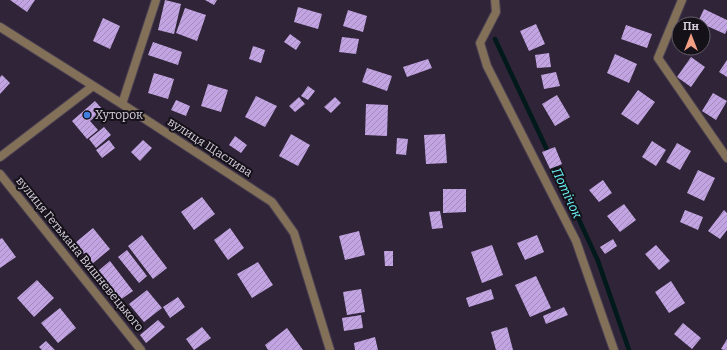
<svg xmlns="http://www.w3.org/2000/svg" width="727" height="350" viewBox="0 0 727 350" font-family="Bitter,serif">
<style>
.lines{fill:none;stroke-linecap:round;stroke-linejoin:round}
.stream{stroke:#00191a;stroke-width:4.5}
.building{fill:url(#building-hatch)}
.street-casing{stroke:#4b4052;stroke-width:10}
.street{stroke:#837059;stroke-width:8}
.shop-dot{fill:#3f7fe0;stroke:#151119;stroke-width:1.5}
.labels{text-anchor:middle;dominant-baseline:central;stroke-width:4;stroke-linejoin:round;paint-order:stroke}
.poi-label{font-size:12px;fill:#d6d0dc;stroke:#151119;text-anchor:start}
.street-label{font-size:12px;fill:#d6d0dc;stroke:#151119}
.water-label{font-size:13px;font-style:italic;fill:#6af9fc;stroke:#151119}
</style>
<defs>
<pattern id="building-hatch" width="6" height="6" patternUnits="userSpaceOnUse"><rect width="6" height="6" fill="#c2a4e2"/><path d="M-1 1l2-2M0 6l6-6M5 7l2-2" fill="none" stroke="#a28aba"/></pattern>
</defs>
<rect width="100%" height="100%" fill="#302538"/>
<g class="lines">
<!-- stream -->
<path class="stream" d="M495,39L549,154
M553,163L598,261L629,350"/>
</g>
<!-- building -->
<path class="building" d="M10,0H35L27,12Z
M165,0L181,4L174,34L158,30Z
M205,0H217L214,5Z
M298,7L322,14L318,29L294,22Z
M185,8L206,15L197,41L176,33Z
M704,9L727,20V30L725,34L698,22Z
M348,10L367,16L363,32L343,26Z
M103,18L120,26L110,49L93,41Z
M536,24L545,44L529,51L520,31Z
M626,25L652,34L647,48L621,39Z
M290,34L301,42L296,50L284,42Z
M342,37L359,39L356,54L339,52Z
M153,42L182,52L178,65L148,55Z
M253,46L265,50L261,63L249,59Z
M549,53L551,67L537,68L535,55Z
M615,54L637,64L629,83L607,73Z
M691,57L705,67L691,87L677,77Z
M428,59L432,68L407,77L403,67Z
M727,60V77L719,72Z
M367,68L392,76L387,91L362,82Z
M556,72L560,86L544,89L541,75Z
M154,73L174,79L168,99L148,93Z
M2,75L10,83L0,94V77Z
M208,84L228,90L221,112L201,106Z
M308,86L315,91L308,100L301,96Z
M638,90L655,102L638,125L621,114Z
M713,93L727,101L716,120L702,111Z
M557,95L570,117L555,126L542,104Z
M256,96L277,106L265,127L245,117Z
M299,97L305,104L295,112L289,106Z
M335,97L341,103L331,113L324,107Z
M176,100L190,106L186,116L171,110Z
M95,101L103,110L90,121L98,130L87,139L72,121Z
M366,104L388,105L387,136L365,135Z
M104,127L111,135L96,148L89,139Z
M291,134L310,145L298,166L279,156Z
M445,134L447,163L426,164L424,135Z
M235,136L247,145L241,153L229,145Z
M397,138L408,139L406,155L396,154Z
M109,140L115,148L102,158L96,150Z
M143,140L152,148L140,161L131,152Z
M652,141L666,150L656,166L642,157Z
M677,143L691,151L680,170L666,162Z
M555,147L562,164L550,169L542,152Z
M698,170L715,178L704,201L687,193Z
M603,180L612,193L599,202L589,190Z
M443,189H466V212L443,213Z
M202,197L215,214L194,230L181,212Z
M624,204L636,220L620,232L607,216Z
M685,210L703,217L698,230L680,222Z
M724,210L727,213V230L720,239L708,231Z
M440,211L443,228L432,229L429,212Z
M93,228L110,249L92,264L75,243Z
M230,228L244,248L228,260L214,240Z
M359,231L365,255L345,260L339,236Z
M142,235L167,268L153,279L128,246Z
M537,235L544,252L525,260L517,243Z
M2,238L16,257L0,268V239Z
M613,239L617,246L605,254L600,247Z
M492,245L503,275L482,283L471,252Z
M656,245L670,261L659,270L645,254Z
M127,250L147,276L139,283L118,257Z
M384,251H393V266H385Z
M110,261L133,291L120,300L98,271Z
M258,262L273,285L252,298L237,274Z
M536,276L551,308L530,317L515,285Z
M37,280L54,298L34,317L17,298Z
M671,281L685,303L669,313L655,292Z
M361,289L365,312L347,315L343,292Z
M491,289L494,299L469,307L466,298Z
M147,290L162,308L144,322L129,304Z
M178,297L185,307L170,318L163,307Z
M564,307L568,315L546,324L543,316Z
M60,308L76,328L58,343L41,323Z
M361,315L363,328L344,331L342,318Z
M158,320L165,327L146,343L140,335Z
M683,323L701,338L692,349L674,334Z
M202,327L211,338L194,350L186,339Z
M507,327L513,350H496L491,332Z
M287,328L303,350H268L265,345Z
M375,337L378,350H355L354,343Z
M727,339V350H724L721,349Z
M46,341L55,350H42L39,347Z"/>
<g class="lines">
<!-- street casing -->
<g class="street-casing">
<path id="street" d="M495,0L496,12L480,43L487,66L576,241L614,350
M682,0L658,58L727,158
M0,27L122,104L272,202L294,233L330,350
M122,104L156,0
M0,157L93,86
M0,174L141,350"/>
</g>
<!-- street -->
<use href="#street" class="street"/>
</g>
<!-- markers -->
<circle class="shop-dot" cx="87" cy="115" r="4"/>
<g class="labels">
<!-- poi labels -->
<g class="poi-label">
<text x="95" y="115">Хуторок</text>
</g>
<!-- street labels -->
<g class="street-label">
<text transform="translate(210 147) rotate(33)">вулиця Щаслива</text>
<text transform="translate(80 254) rotate(51)">вулиця Гетьмана Вишневецького</text>
</g>
<!-- water labels -->
<g class="water-label">
<text transform="translate(567 193) rotate(65)">Потічок</text>
</g>
</g>
<!-- north arrow -->
<g transform="translate(691 36)"><circle r="19" fill="#151119" stroke="#625d67"/>
<path d="M0-3L7 15L0 10L-7 15Z" fill="#f39f84"/>
<text y="-6" font-size="11" font-weight="bold" text-anchor="middle" fill="#d6d0dc">Пн</text>
</g>
</svg>
